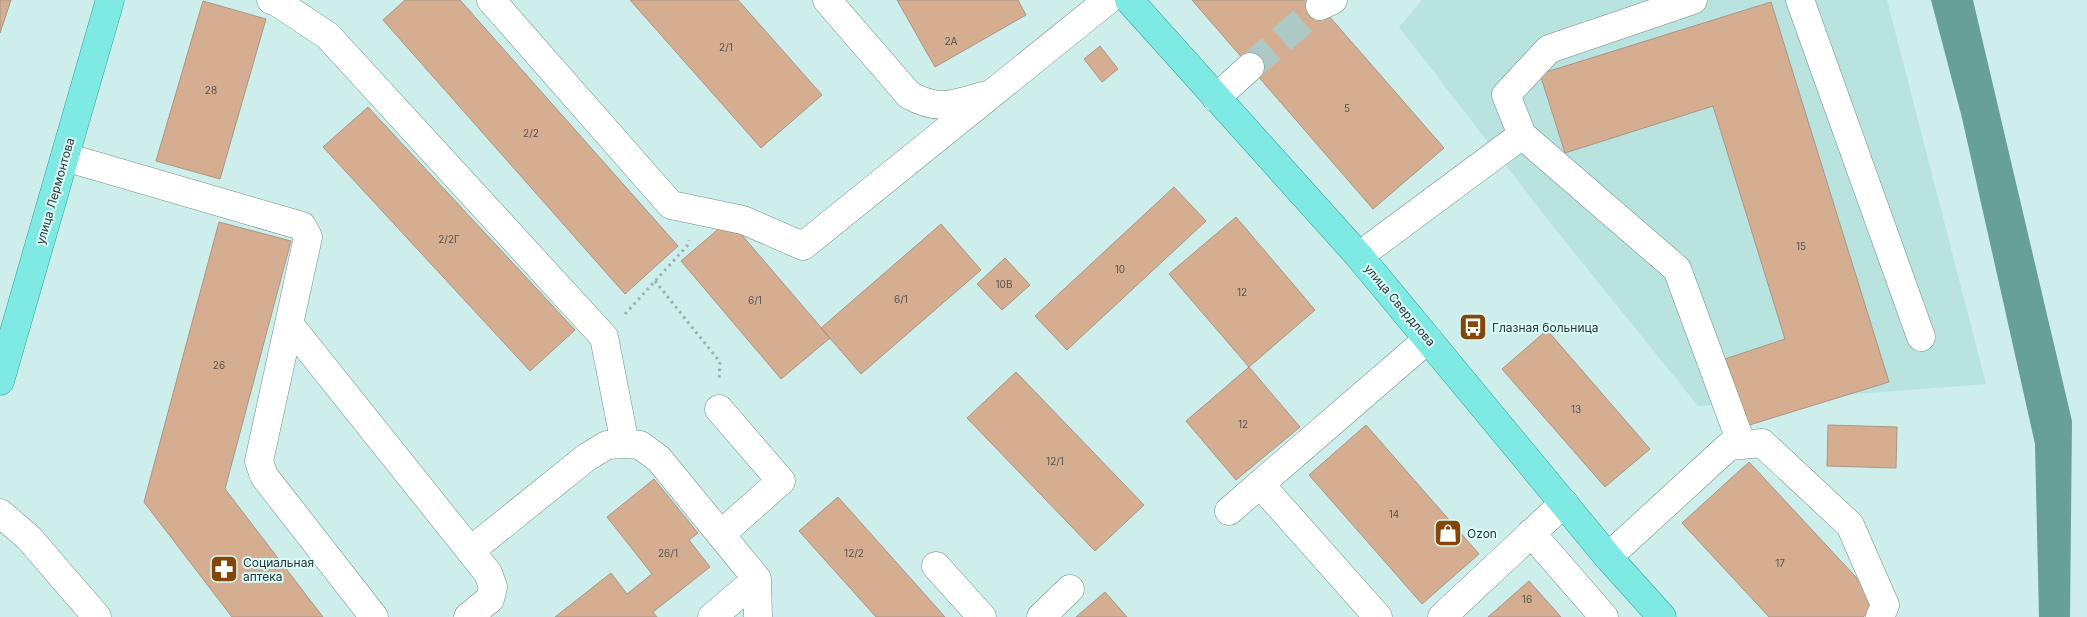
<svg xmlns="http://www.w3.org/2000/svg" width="2087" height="617" viewBox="0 0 2087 617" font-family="Inter,sans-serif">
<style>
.built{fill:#b9e3df}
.water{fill:#679f99}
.building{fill:#d5ae92;stroke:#ab9585}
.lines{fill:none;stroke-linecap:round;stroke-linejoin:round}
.minor-tunnel{stroke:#acc9c6;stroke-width:28;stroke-dasharray:28 14;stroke-linecap:butt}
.minor-casing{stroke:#6f8d8a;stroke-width:29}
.major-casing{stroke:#29a29b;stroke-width:29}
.path{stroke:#97b2af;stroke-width:3;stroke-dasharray:2.5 4;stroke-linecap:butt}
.minor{stroke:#fff;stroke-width:28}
.major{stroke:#7feae3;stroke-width:28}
.labels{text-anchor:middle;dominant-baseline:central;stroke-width:4;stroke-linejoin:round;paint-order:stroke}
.number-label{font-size:10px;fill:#55554d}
.street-label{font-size:12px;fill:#2a3736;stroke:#dafbf8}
.poi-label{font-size:12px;fill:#2a3736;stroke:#dafbf8;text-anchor:start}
</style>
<rect width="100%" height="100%" fill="#cdeeea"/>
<!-- built -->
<path class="built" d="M1422,0H1887L1986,384L1698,406L1552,225L1399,27Z"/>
<!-- water -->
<path class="water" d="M1931,0H1973L2072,421L2070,617H2039L2035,444L1962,118Z"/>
<!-- building -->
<path class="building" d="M0,0H11L0,33Z
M405,0H460L678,246L625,294L383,20Z
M630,0H738L822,95L761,148Z
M897,0H1018L1026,15L935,67Z
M1192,0H1315L1444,148L1373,209Z
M203,1L266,19L220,179L156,161Z
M1771,2L1889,382L1746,426L1725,359L1785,339L1713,106L1565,153L1540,74Z
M1100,46L1118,69L1102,82L1084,59Z
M368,107L575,330L530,371L323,147Z
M1174,187L1206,221L1067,350L1035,316Z
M1236,217L1315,310L1249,367L1169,274Z
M729,220L830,338L781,379L681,261Z
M219,222L291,241L225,489L323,617H232L144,502Z
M941,224L981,270L861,374L821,328Z
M1005,258L1030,285L1002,310L977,284Z
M1547,330L1650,449L1605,487L1502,369Z
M1249,367L1300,427L1236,480L1186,421Z
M1016,372L1144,505L1095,551L967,418Z
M1366,425L1479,554L1422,604L1309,475Z
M1828,425L1897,427L1896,468L1827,466Z
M1749,462L1879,602L1863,617H1769L1682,523Z
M654,479L698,533L689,540L710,567L653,612L657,617H555L611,573L627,594L652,574L607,517Z
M838,497L945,617H876L799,531Z
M1529,581L1561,617H1488Z
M1105,592L1127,617H1076Z"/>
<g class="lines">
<!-- minor-tunnel -->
<path class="minor-tunnel" d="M1250,67L1320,6"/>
<!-- minor casing -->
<g class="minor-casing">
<path id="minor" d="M271,0L277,2L328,36L604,337L625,444
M491,0L671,205L743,220L803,246L1108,0
M827,0L909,95C938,111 953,105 983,96
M1800,0L1921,337
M1320,6L1333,0
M1216,98L1250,67
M1522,135L1677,269L1742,445
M65,157L302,226L308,237L259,461L264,476L374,617
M1359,256L1522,135L1506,95L1549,49L1693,0
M289,324L488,573L493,587L490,599L468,617
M719,409L781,481L721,534
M1260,484L1378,617
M1229,511L1428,339
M0,513L29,538L97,617
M1531,533L1604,617
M470,551L587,457L607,445L625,444L640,445L659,459L757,579L758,617
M1608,557L1729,446L1762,443L1850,525L1885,605L1880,617
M936,566L982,617
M712,617L757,579
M1041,617L1070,589
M1442,617L1564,503"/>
</g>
<!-- major casing -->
<g class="major-casing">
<path id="major" d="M1129,0L1359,256L1608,557L1662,617
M0,381L110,0"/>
</g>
<!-- path -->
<path class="path" d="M655,281L720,362L719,381
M625,314L687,246L689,240"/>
<!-- minor -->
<use href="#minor" class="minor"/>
<!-- major -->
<use href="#major" class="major"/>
</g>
<!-- icons -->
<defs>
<g id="bus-square" transform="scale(1.4375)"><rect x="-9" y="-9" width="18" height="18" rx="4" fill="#85460a" stroke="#dafbf8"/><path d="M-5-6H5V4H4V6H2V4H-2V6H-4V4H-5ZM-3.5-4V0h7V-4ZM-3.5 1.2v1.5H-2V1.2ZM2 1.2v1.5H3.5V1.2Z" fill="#fff"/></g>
<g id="shop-square" transform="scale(1.4375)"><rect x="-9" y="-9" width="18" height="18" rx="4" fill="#85460a" stroke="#dafbf8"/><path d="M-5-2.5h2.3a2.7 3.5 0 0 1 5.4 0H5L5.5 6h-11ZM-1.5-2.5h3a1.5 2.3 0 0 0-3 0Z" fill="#fff"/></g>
<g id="pharmacy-square" transform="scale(1.4375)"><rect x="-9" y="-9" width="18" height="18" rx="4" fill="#85460a" stroke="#dafbf8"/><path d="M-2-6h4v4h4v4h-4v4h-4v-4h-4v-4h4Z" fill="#fff"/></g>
</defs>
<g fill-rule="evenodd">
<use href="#bus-square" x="1473" y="327"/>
<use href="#shop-square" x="1448" y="533"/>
<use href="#pharmacy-square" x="224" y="569"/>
</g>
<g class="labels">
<!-- number labels -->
<g class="number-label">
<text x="951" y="41">2А</text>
<text x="726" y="47">2/1</text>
<text x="211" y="90">28</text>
<text x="1347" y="108">5</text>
<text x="531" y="133">2/2</text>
<text x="449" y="239">2/2Г</text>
<text x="1801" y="246">15</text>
<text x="1120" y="269">10</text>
<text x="1004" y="284">10В</text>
<text x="1242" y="292">12</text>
<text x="901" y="299">6/1</text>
<text x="755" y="300">6/1</text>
<text x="219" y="365">26</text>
<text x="1576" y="409">13</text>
<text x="1243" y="424">12</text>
<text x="1055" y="461">12/1</text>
<text x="1394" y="514">14</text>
<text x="668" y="553">26/1</text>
<text x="854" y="553">12/2</text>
<text x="1780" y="563">17</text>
<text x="1527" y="599">16</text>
</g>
<!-- street labels -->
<g class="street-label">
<text transform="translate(55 191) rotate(-74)">улица Лермонтова</text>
<text transform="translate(1400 305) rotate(50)">улица Свердлова</text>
</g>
<!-- poi labels -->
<g class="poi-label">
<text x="1492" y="327">Глазная больница</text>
<text x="1467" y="533">Ozon</text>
<text x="243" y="562">Социальная<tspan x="243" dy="14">аптека</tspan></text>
</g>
</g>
</svg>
